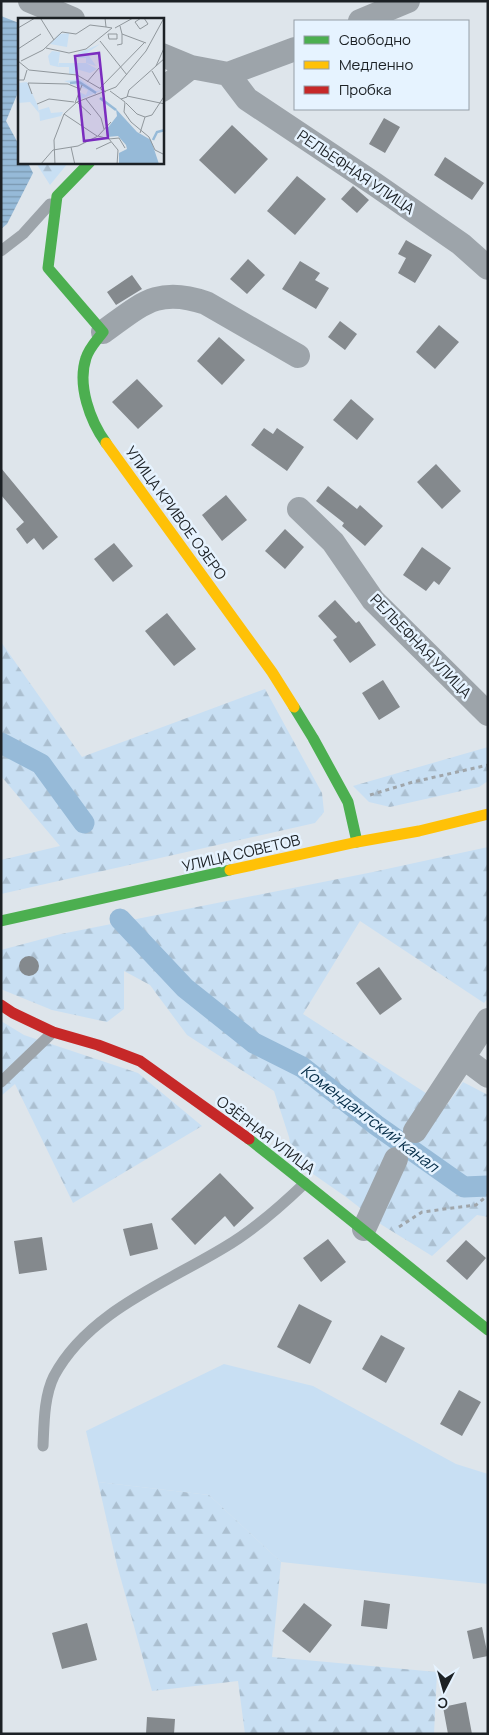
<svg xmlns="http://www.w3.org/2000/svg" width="489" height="1735" viewBox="0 0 489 1735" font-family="Manrope,sans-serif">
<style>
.grass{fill:#c8dff3}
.forest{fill:url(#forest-firs)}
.water{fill:url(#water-rules)}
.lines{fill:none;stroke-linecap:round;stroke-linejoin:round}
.canal{stroke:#96bad8;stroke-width:21}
.building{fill:#84898d}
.path{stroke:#9fa5aa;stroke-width:3;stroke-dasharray:4 4;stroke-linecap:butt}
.lane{stroke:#9da4aa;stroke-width:11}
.street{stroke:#9da4aa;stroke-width:24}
.fast{stroke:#4caf50;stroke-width:11}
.slow{stroke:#ffc107;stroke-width:11}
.jam{stroke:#c62828;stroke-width:11}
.labels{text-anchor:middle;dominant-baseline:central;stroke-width:5;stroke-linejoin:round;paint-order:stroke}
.street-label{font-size:15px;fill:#1c2125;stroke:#e6f3ff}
.water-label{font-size:16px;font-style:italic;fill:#042c47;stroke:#e6f3ff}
.inset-river{fill:none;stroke:#96bad8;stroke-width:2.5}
.inset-road{fill:none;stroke:#90979c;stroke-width:1}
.view{fill:#7b2cbf;fill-opacity:0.15;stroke:#7b2cbf;stroke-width:2.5}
.inset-edge{fill:none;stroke:#1c2125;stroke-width:2.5}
</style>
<defs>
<pattern id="forest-firs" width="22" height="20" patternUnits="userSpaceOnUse" patternTransform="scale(1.25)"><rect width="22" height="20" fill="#c8dff3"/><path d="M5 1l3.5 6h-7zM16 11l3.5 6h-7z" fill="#abbfd0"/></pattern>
<pattern id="water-rules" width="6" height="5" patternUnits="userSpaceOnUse" patternTransform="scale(1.25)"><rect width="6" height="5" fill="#96bad8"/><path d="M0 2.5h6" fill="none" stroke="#7a97af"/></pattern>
</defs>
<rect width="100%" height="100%" fill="#dee5eb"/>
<!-- grass -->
<path class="grass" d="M224,1364L313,1386L456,1464L488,1474V1584L281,1562L209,1495L98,1482L86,1431Z"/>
<!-- forest -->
<path class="forest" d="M36,163H68L50,185Z
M1,642L82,757L265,689L322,793L324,812L315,823L1,894V860L60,846L1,776Z
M488,747V781L479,787L390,807L369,802L353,786Z
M488,847V998L484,1003L360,921L303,1014L446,1106L463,1082L488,1095V1217L477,1215L432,1256L382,1225L346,1197L293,1160L289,1137L274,1091L187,1035L150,985L124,971V1009L107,1022L52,1010L3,990L1,988V950L61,934L373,872Z
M1,1021L24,1035L138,1073L202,1126L73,1203L15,1084L1,1096Z
M98,1482L209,1495L281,1562L272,1657L437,1672L434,1734H245L238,1681L152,1691L117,1565Z"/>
<!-- water -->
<path class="water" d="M1,16L19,23V90L6,121L19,145V162L28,163L33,173L7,224L1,229Z"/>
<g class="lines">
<!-- canal -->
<path class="canal" d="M1,743L41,764L84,823
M120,919L185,988L254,1043L302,1067L376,1125L464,1187L488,1186"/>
</g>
<!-- building -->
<path class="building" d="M384,118L400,127L385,153L369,144Z
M232,125L268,159L235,194L199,160Z
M445,157L484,183L472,200L434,175Z
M297,176L326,199L295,235L267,211Z
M353,186L369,200L357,213L341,199Z
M406,240L432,255L415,283L398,273L406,258L398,254Z
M248,259L265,275L247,294L230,279Z
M300,261L320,273L315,280L329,288L316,309L282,289Z
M132,275L142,289L116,305L107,292Z
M340,321L357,334L345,350L328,337Z
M439,325L459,342L435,369L416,352Z
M219,337L245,360L222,385L197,361Z
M137,379L163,406L138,429L112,402Z
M351,399L374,419L357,440L333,420Z
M264,428L273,434L277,428L304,447L287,471L251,445Z
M436,464L461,491L442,509L417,482Z
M1,468L58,537L43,550L34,538L27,544L16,529L24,522L1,495Z
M328,486L357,509L360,505L383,526L365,546L342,526L344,523L316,501Z
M226,495L247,520L222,541L202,515Z
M285,529L304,547L285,569L265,551Z
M114,543L133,566L113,582L94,559Z
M422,547L451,568L439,585L434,581L426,591L403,575Z
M335,600L356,623L359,621L376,645L350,663L333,640L337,637L318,616Z
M167,613L196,649L174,666L145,631Z
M383,680L400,707L379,720L362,693Z
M19 966a10 10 0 1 1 20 0a10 10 0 1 1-20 0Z
M379,967L402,999L380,1015L356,983Z
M220,1173L254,1208L234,1227L225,1216L195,1245L171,1219Z
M152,1223L158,1249L130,1256L123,1229Z
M42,1237L47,1270L19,1274L14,1241Z
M328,1239L346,1262L321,1282L303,1258Z
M466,1240L486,1258L467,1280L446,1261Z
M299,1304L332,1321L310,1364L277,1347Z
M381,1335L405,1348L386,1383L362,1369Z
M459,1390L481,1402L462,1436L440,1424Z
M364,1600L390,1604L387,1629L361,1626Z
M304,1603L332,1625L310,1653L282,1631Z
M87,1623L97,1660L62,1669L52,1633Z
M482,1627L488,1656L473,1659L467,1631Z
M466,1702L472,1734H448L443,1707Z
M147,1717L175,1719L174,1734H146Z"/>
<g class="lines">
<!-- path -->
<path class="path" d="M370,795L413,782L488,765
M399,1227L422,1212L476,1205L488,1195"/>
<!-- lane -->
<path class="lane" d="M1,251L23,234L50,204
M1,1082L53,1032
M43,1446C44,1424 44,1396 54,1376C88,1312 166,1283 225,1247C254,1230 280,1207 305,1183"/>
<!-- street -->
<path class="street" d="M30,1L73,19
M360,21L408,1
M162,55L191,67
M228,74L247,99L373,183L461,244L488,268
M162,90L191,67L228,74L295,49
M103,332C141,305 157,286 206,303L298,356
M299,509L333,542L373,600L488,714
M464,1058L488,1076
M415,1131L488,1020
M364,1229L396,1159"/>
<!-- fast -->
<path class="fast" d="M90,162L57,196L48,268L103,332C97,340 89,348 86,358C77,385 90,421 106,443
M294,707L313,738L348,802L357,842
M1,921L230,870
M249,1139C330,1202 408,1267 488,1330"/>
<!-- slow -->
<path class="slow" d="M106,443L272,672L294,707
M230,870L357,842L419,831L488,814"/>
<!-- jam -->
<path class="jam" d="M1,1005L13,1013L53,1032L98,1045L140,1061L249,1139"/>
</g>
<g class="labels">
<!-- street labels -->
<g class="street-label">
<text transform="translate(356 172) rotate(34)">РЕЛЬЕФНАЯ УЛИЦА</text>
<text transform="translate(176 513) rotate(54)">УЛИЦА КРИВОЕ ОЗЕРО</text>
<text transform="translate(421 646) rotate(46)">РЕЛЬЕФНАЯ УЛИЦА</text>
<text transform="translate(241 853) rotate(-13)">УЛИЦА СОВЕТОВ</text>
<text transform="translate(266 1135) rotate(37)">ОЗЁРНАЯ УЛИЦА</text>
</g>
<!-- water labels -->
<g class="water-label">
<text transform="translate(370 1118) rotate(37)">Комендантский канал</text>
</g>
</g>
<!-- overview -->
<g transform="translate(18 18)">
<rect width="146" height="146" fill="#dee5eb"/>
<path d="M41,45H68L79,51L72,55L58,51L57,56H51V49H40ZM31,89L33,95L45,94L43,98L22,103L21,92Z" fill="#c8dff3"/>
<path d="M51,15L49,29L32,26L41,16ZM82,26L69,35L78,48L68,45V40H60V35ZM34,33L42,34L40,49L32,47L30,38ZM62,61L78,73L85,72L58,83L61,74L68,77L70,72L46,63ZM9,64L20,88L21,95L12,84L0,85V65Z" fill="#c8dff3"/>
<path d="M98,91L119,114L133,122L141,146L101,145V135L109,131L108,127L100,118L89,119L88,112L99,98Z" fill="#96bad8"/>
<path class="inset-river" d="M52,65L61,64L78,75M82,80L98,92M135,122L139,114L147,112"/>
<path class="inset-road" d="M123,0L117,4L122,11L130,6L126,0M23,1L36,22M102,8L104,16L128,25M0,10L17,0M97,10L115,0M90,16L91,21H99V16H90M82,23L109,57M99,27L104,26V16M28,30L51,35L68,31L94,10L88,9L87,0M0,31L23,16M0,43L11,52L59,57L88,74M3,43L25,32L44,14L58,16L72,7L88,9M138,48L147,28M134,53L142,67M0,62H6L9,52M69,64L81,50M82,70L127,24M92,73L107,84L106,94L113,104L131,119L137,132L147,137M14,76L10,65L50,66L62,71M109,78L147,86M68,81L83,100L86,111M103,81L109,79L111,72L147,40M59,84L73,97M57,85L64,67M108,85L119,96L127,99L134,97L147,77M19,86L31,81L56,84M46,96L79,118M122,115L127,99M80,118L91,121L100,132L99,147M91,121L101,120L107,130M53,129L57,147M78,131L93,124M22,147L35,132L60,128L80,118L93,104M37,147L36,122L46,96L59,84L98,69L128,33L146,0"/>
<path class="view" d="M81,35L90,120L66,123L57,38Z"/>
<rect width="146" height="146" class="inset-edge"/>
</g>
<!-- border -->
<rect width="489" height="1735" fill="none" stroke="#1c2125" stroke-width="5"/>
<!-- legend -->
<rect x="294" y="20" width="175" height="90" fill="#e6f3ff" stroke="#959fa8"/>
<rect x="304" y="36" width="25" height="8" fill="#4caf50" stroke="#959fa8"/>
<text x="339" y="45" font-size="15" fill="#1c2125">Свободно</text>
<rect x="304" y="61" width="25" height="8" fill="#ffc107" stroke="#959fa8"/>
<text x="339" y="70" font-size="15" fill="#1c2125">Медленно</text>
<rect x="304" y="86" width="25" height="8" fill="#c62828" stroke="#959fa8"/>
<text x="339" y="95" font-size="15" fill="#1c2125">Пробка</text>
<!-- north arrow -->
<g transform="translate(444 1690) rotate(186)" stroke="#e6f3ff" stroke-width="4" paint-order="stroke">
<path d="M0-4L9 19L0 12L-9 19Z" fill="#1c2125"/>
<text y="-8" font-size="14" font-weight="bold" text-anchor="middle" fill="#1c2125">С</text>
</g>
</svg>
